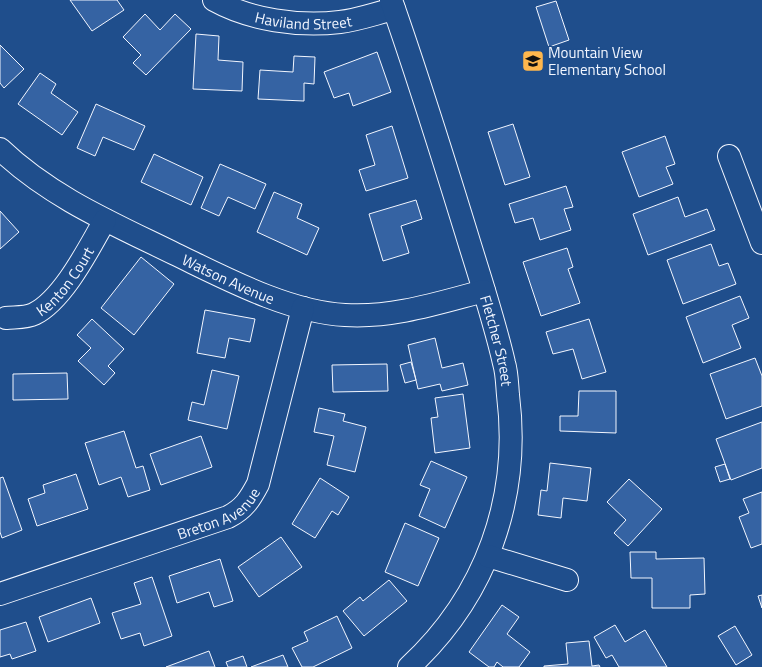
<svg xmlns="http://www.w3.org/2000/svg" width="762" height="667" viewBox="0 0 762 667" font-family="'Titillium Web',sans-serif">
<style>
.building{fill:#3563a3;stroke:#f2f6ff}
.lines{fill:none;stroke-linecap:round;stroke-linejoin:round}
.minor-casing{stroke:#f2f6ff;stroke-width:24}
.minor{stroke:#1f4e8c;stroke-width:22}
.labels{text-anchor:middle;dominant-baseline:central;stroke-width:3;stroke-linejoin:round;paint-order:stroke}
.street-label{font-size:15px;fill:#f2f6ff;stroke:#1f4e8c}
.poi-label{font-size:15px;fill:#f2f6ff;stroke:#1f4e8c;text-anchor:start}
</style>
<rect width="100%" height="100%" fill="#1f4e8c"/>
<!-- building -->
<path class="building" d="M70,0H117L124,10L92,31Z
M556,1L569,40L549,47L536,7Z
M145,14L160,30L175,14L191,29L146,75L133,63L141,55L123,37Z
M196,34L219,36L218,60L243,62L242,91L193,89Z
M0,45L24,69L4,88L0,83Z
M377,52L391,92L353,106L349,93L334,98L324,72Z
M294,56L315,57L314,84L304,83V101L258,99L260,70L293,72Z
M40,73L56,84L51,93L78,112L62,135L18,104Z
M96,104L145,126L134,150L103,137L95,156L77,148Z
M513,124L530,177L505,185L488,132Z
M392,126L408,178L366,191L359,170L375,165L366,135Z
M665,136L675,164L666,167L673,184L639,197L622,152Z
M154,154L203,177L191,205L141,182Z
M220,164L266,184L255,209L228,197L219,216L201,208Z
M566,186L573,207L564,209L571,230L540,240L533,218L515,223L509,204Z
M274,192L302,204L297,218L319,228L307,255L257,232Z
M678,197L685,217L707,209L715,230L648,255L633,214Z
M416,200L422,219L401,226L409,253L383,261L369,214Z
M0,211L19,232L0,249Z
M711,244L719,266L728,263L736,284L683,304L667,260Z
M567,248L573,267L568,269L580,303L541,316L523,262Z
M141,257L174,284L134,335L101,308Z
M740,296L749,318L732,325L741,348L703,363L686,317Z
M205,310L255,319L250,342L229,338L225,358L197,353Z
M92,319L124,349L108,366L115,373L104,385L78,361L91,348L77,335Z
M589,319L606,372L582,379L573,349L553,354L546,332Z
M435,338L442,368L463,363L468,385L442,391L440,384L418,389L408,345Z
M755,358L762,376V406L726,419L710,374Z
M411,362L416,380L405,383L400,365Z
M387,364L388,391L333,392L332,365Z
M212,370L239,376L227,429L188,420L192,402L204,405Z
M67,373L68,399L13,400V374Z
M579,391H616V433L560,431V416H578Z
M463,394L470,448L435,453L431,418L438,417L435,398Z
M319,408L345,414L343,421L366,427L355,472L327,465L334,436L314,432Z
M762,422V468L731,480L716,439Z
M124,431L136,468L143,466L150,490L128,497L121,477L99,485L85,443Z
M201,436L212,467L161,485L150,454Z
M431,461L467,477L445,528L419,516L430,489L420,485Z
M550,463L591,468L587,501L563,498L561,518L538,515L541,490L547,491Z
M725,464L730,479L720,482L715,467Z
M76,474L88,509L37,526L28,499L45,493L43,485Z
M3,477L22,530L2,538L0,532V478Z
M320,478L349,497L338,515L332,511L315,538L292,524Z
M629,479L662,509L628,546L614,533L626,520L607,502Z
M762,492V544L751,548L739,517L749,513L743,499Z
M405,523L439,538L418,586L385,572Z
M281,537L302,567L259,597L238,567Z
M630,552H656V559L704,558L705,594L690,595V608H652V578H631Z
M220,559L233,601L214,607L209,592L177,603L169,576Z
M152,577L172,636L144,646L140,633L121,639L112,613L141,604L134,583Z
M389,580L407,601L364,636L343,611L360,597L363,601Z
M762,595V608L758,596Z
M91,598L100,623L48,642L39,617Z
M502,605L519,617L507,634L530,652L519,667H503L497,662L494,667H489L469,652Z
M337,616L352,648L313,667H302L292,648L308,641L304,632Z
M26,622L36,651L12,659L10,654L0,657V630Z
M615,625L625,642L645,630L667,667H619L612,655L606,658L594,637Z
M735,626L752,655L736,665L718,636Z
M589,641L592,666L599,665L600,667H544V666L568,664L566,643Z
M209,651L215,667H166Z
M283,655L288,667H251Z
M243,656L247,667H228L226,662Z"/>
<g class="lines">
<!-- minor casing -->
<g class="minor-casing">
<g id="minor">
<path id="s1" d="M214,0C250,20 299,27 340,22C358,20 377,13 394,9"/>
<path id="s2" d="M391,0C418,77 442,154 466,232C479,275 494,319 504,363C507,373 507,384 508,395C521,498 486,596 409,667"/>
<path id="s3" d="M0,149C50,197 114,224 175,254C225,278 288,312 345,315C393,318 438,303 484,291"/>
<path d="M729,156L762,243"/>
<path id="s4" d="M6,318C14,317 26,318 34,314C63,300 89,248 105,220"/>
<path d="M488,556L567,580"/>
<path id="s5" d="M0,594L228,517C244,509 250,499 258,484L303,308"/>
</g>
</g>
<!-- minor -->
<use href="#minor" class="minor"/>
</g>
<!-- icons -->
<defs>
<g id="school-square" transform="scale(1.15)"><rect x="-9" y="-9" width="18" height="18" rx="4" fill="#ffb74d" stroke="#1f4e8c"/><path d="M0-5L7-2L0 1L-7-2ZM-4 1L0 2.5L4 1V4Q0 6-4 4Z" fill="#111"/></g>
</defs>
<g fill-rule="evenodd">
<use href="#school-square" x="533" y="61"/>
</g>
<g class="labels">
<!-- street labels -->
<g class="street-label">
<text stroke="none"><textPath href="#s1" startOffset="93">Haviland Street</textPath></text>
<text stroke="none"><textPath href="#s3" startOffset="264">Watson Avenue</textPath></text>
<text stroke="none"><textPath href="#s4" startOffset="74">Kenton Court</textPath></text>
<text stroke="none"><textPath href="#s2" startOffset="357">Fletcher Street</textPath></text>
<text stroke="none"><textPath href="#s5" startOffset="234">Breton Avenue</textPath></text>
</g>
<!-- poi labels -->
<g class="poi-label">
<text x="548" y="52">Mountain View<tspan x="548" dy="17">Elementary School</tspan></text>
</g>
</g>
</svg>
